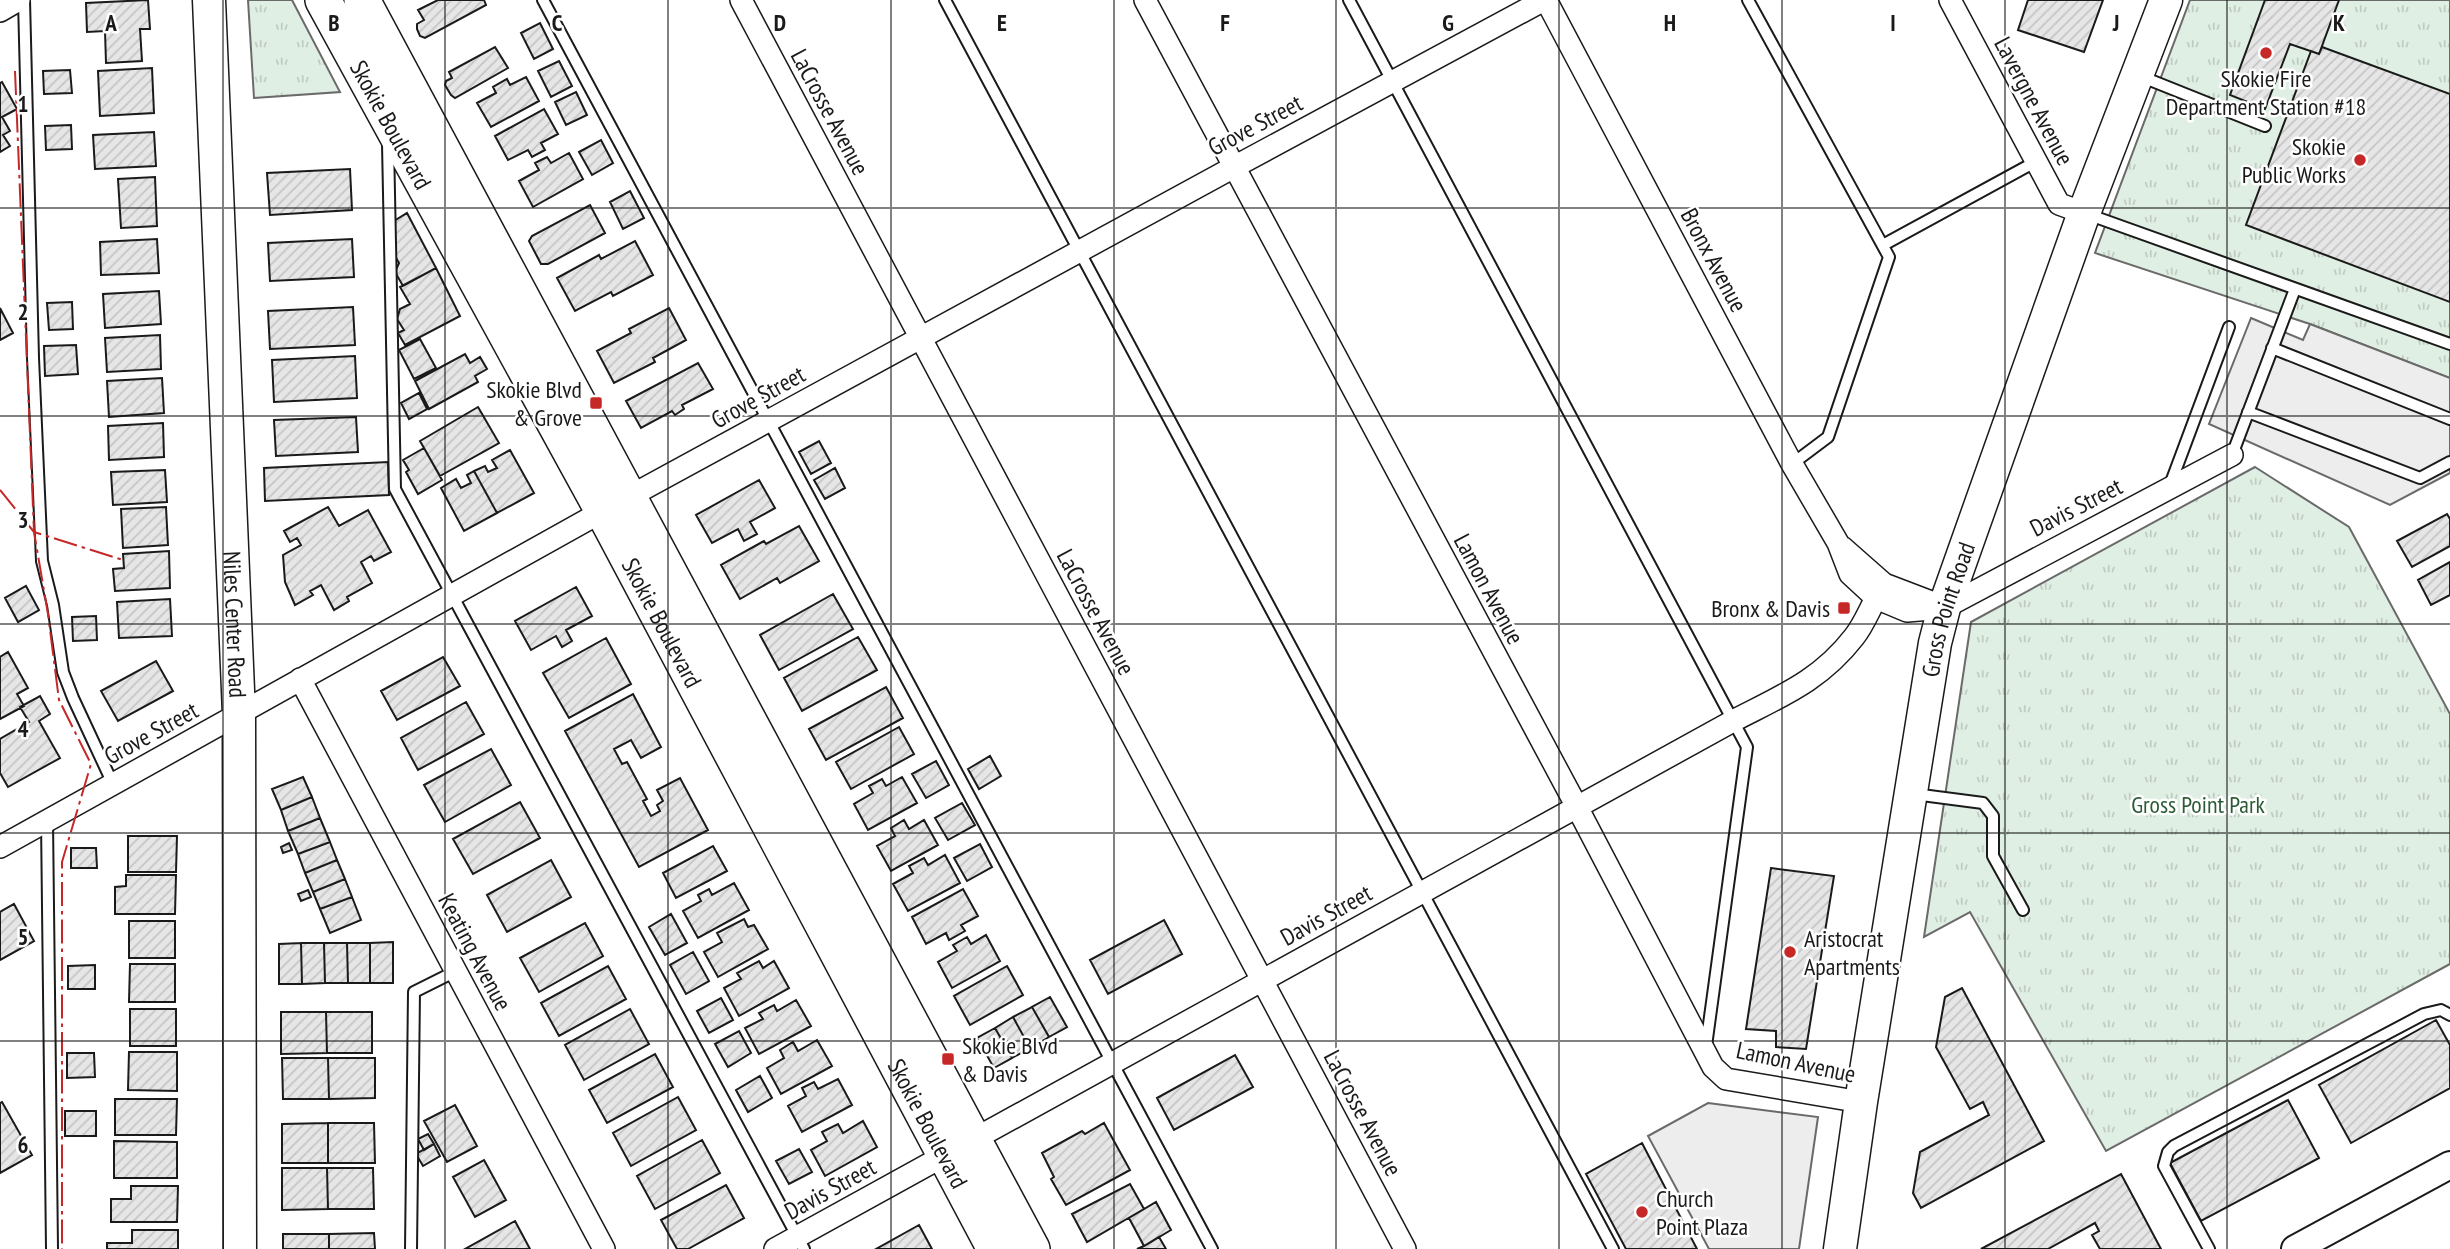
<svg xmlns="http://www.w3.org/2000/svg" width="2450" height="1249" viewBox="0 0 2450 1249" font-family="'PT Sans Narrow',sans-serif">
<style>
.park{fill:url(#park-tufts);stroke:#6a6a6a;stroke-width:2}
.parking{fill:#ededed;stroke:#6a6a6a;stroke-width:2}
.building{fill:url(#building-hatch);stroke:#1a1a1a;stroke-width:2}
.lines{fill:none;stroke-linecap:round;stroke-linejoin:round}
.service-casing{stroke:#1a1a1a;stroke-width:14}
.minor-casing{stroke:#1a1a1a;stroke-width:24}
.tertiary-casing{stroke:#1a1a1a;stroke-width:30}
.secondary-casing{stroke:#1a1a1a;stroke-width:35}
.primary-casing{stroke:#1a1a1a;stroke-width:38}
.service{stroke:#fff;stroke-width:10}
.minor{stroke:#fff;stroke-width:21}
.tertiary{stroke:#fff;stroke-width:26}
.secondary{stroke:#fff;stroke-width:32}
.primary{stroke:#fff;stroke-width:35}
.power{stroke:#c62828;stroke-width:2;stroke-dasharray:24 5 3.5 5;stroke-linecap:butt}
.grid{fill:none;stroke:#1a1a1a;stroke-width:2;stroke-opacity:0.55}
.poi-dot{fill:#c62828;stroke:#fff;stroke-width:2.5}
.labels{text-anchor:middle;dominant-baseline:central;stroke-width:5;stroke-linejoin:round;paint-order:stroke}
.poi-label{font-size:24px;fill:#1a1a1a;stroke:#fff;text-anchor:end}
.street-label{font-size:24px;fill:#1a1a1a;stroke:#fff}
.park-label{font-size:24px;fill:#2b5a34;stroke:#fff}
.grid-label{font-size:23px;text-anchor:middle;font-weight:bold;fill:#1a1a1a;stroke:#fff;stroke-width:5;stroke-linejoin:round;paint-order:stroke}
</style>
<defs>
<pattern id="park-tufts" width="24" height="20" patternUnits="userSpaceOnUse" patternTransform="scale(1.75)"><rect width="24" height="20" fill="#e0efe3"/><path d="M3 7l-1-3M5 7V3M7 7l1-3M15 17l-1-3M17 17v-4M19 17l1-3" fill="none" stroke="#c0ccc2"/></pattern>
<pattern id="building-hatch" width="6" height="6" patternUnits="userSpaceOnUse" patternTransform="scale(1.75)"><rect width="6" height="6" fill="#e6e6e6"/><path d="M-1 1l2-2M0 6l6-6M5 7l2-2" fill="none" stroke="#c5c5c5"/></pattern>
</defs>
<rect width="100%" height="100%" fill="#fff"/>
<!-- park -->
<path class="park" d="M248,0H292L340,92L254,98Z
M2190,0H2450V378L2310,324L2095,253Z
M2255,467L2349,527L2450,714V964L2106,1151L1970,912L1924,937L1971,622Z"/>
<!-- parking -->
<path class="parking" d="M2251,318L2303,340L2310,324L2450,378V473L2390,505L2209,424Z
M1708,1103L1818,1117L1799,1249H1709L1648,1136Z"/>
<!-- building -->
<path class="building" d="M148,0L150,29H140L142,61L106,63L105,31L87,32L86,3Z
M438,0H484L486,5L425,38L420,36L417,29V24L424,20L418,10Z
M2028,0H2103L2084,52L2018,30Z
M2265,0H2339L2319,54L2290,44L2265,109L2230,95Z
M540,23L553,49L534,59L521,33Z
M495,47L508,68L455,98L451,95L445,85L446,81L452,78L449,72Z
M2322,47L2450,94V302L2246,225L2311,51L2319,54Z
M559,61L572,86L551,97L538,71Z
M152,68L154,113L100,116L98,71Z
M70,70L72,93L44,94L43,71Z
M526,77L539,101L491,127L477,103L496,93L493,87L507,79L510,85Z
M2,82L17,109L2,117L10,131L3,135L10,146L0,152V83Z
M576,92L587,115L566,125L555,102Z
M544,109L558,134L541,143L545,150L532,157L528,150L508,160L495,136Z
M71,125L72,149L46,150L45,126Z
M154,132L156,166L95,169L93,135Z
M601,140L613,163L592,175L579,152Z
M569,153L583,179L533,207L519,181L539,170L535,163L547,157L551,163Z
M350,169L352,210L270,215L267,173Z
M155,177L157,226L121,228L118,179Z
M630,191L644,218L623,229L610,202Z
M590,205L605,233L548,264H541L529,241L532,236Z
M407,213L436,268L403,286L395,272L399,263L395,256L394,221Z
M157,239L159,273L101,275L100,242Z
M352,239L354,277L270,281L268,243Z
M635,241L653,275L613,296L611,292L575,311L557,278L599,255L601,259Z
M436,268L460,316L405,345L398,333L404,330L397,319L400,309L410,304L400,287Z
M159,291L161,324L105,328L103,294Z
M72,302L73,329L49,330L47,303Z
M353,307L355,345L270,349L268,311Z
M0,308L13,333L0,340Z
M669,308L686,340L653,358L655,362L614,383L597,351L631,333L629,329Z
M160,335L161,369L107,372L105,338Z
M420,339L436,368L414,379L399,350Z
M76,345L78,374L45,376L44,346Z
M465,354L470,363L480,357L487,369L475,376L478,382L429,409L415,381Z
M355,356L357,398L274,402L272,360Z
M698,363L713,389L682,405L684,409L675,415L672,411L641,428L626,401Z
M162,378L164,413L109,417L107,381Z
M419,393L427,409L409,419L401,403Z
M478,407L499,443L440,476L420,441Z
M356,417L358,452L276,456L274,420Z
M163,423L164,457L109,460L108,426Z
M819,441L831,463L811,474L799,452Z
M424,448L442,480L418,494L406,472L409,470L403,460Z
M510,450L534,493L497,513L474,471L485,466L488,472L497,468L492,460Z
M388,462L389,495L265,501L264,468Z
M835,468L845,488L825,499L814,480Z
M165,470L167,502L113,505L111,472Z
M474,471L497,513L464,531L441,488L456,479L461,488L471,483L467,475Z
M759,480L775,508L750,522L757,534L744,541L738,529L712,543L696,515Z
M166,507L168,545L123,548L121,509Z
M328,507L339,526L368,510L391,552L374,561L371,556L361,562L372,583L347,597L349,601L334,610L321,585L310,591L313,595L295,605L285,582L283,555L301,545L297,538L290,542L284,531Z
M2447,514L2450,519V546L2412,567L2397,541Z
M799,526L819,561L780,583L777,578L740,599L721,565L764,541L766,544Z
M169,551L170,588L115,591L113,569L124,568L123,554Z
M2450,562V595L2431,605L2418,580Z
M26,586L39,610L18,622L5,598Z
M576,587L592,616L566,630L572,641L562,647L556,636L531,650L515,621Z
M833,594L853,629L779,670L760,635Z
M170,599L172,636L119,638L117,602Z
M96,616L97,640L73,641L72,617Z
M858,637L877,670L802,711L784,678Z
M606,638L631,684L569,718L543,673Z
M8,652L28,688L17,694L24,706L0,719V657Z
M443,657L460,686L397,720L381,691Z
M156,661L173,691L118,721L101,691Z
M886,687L903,718L826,760L809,729Z
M633,694L661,747L641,758L631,740L614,749L622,764L627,762L647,799L643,801L651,816L660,811L657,805L663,801L657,790L680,778L708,830L639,867L565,731Z
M40,696L50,714L39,721L60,758L8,787L0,773V739L29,722L20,707Z
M466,702L484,734L418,770L401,738Z
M899,727L914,754L851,789L836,762Z
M491,749L511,785L445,822L424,785Z
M990,756L1001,776L979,789L968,769Z
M936,761L949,785L926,798L912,774Z
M303,777L312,797L281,810L272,789Z
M902,777L917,803L868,830L854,804L873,793L869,786L882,779L886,786Z
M312,797L320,818L288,831L281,810Z
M520,802L540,838L473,874L453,839Z
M962,803L975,825L948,840L935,818Z
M320,818L330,842L298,854L288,831Z
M904,820L909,829L924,820L938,845L891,871L877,846L895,836L891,828Z
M128,836H177L176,872H128Z
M330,842L337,860L305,873L298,854Z
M289,843L292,850L283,853L281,847Z
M980,844L992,867L967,881L954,858Z
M713,846L727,871L676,898L663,873Z
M71,848H96L97,868H71Z
M945,855L960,883L908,911L893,884L913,873L909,866L924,858L928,865Z
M337,860L345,879L313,892L305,873Z
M551,860L571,897L507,932L487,895Z
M1771,868L1834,876L1806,1049L1776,1047V1031L1746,1029Z
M126,875H176L175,914H115V887L126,886Z
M345,879L352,897L320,909L313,892Z
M734,883L749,910L698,938L683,911L701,901L698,895L709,889L712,895Z
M963,889L978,916L961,925L965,931L949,940L946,933L926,944L912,917Z
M308,890L311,897L301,901L298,894Z
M352,897L361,920L330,933L320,909Z
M14,904L34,941L0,960V912Z
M671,914L687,943L665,955L649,927Z
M744,919L748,927L754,925L768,949L718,977L704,952L722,942L717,933Z
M1164,920L1182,954L1108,994L1090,960Z
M129,921H175V958H129Z
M585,923L603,956L539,992L520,958Z
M986,935L1000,961L952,988L938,962L957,951L953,945L967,937L971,944Z
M393,942V983H370V943Z
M301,943L302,984H279V944Z
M301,943H324L325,983L302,984Z
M324,943H347L348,983H325Z
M347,943H370V983H348Z
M693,952L709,981L686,994L670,965Z
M759,961L763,968L774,961L789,988L739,1016L724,988L741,979L737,973Z
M130,964H175V1002H129Z
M95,965V989H68V966Z
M608,966L626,999L559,1036L541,1003Z
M1007,966L1023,995L970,1025L954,996Z
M1962,988L2044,1141L1921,1208L1913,1193L1920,1152L1989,1115L1983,1102L1970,1109L1936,1047L1945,997Z
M1050,997L1067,1027L1049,1037L1032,1007Z
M721,998L733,1020L709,1033L697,1011Z
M796,1000L811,1026L759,1054L745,1028L763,1019L759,1013L774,1005L777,1011Z
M1032,1007L1049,1037L1030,1048L1013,1017Z
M130,1009H176V1046H130Z
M630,1009L649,1044L584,1080L565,1045Z
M281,1012H326L327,1053L281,1054Z
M326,1012H372V1053H327Z
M1013,1017L1030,1048L1012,1058L995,1028Z
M2436,1020L2450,1045V1088L2351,1143L2319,1085Z
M995,1028L1012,1058L994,1068L977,1038Z
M739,1031L751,1053L728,1067L715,1044Z
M817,1040L832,1066L781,1094L767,1068L784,1058L780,1050L793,1042L798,1051Z
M129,1052H177V1091L128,1090Z
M67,1053H94L95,1077L67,1078Z
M655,1054L673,1087L607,1123L589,1090Z
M1235,1055L1253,1087L1174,1130L1157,1098Z
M282,1058H328L329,1099H283Z
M328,1058H375V1098L329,1099Z
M760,1076L772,1098L748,1112L736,1090Z
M838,1079L852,1105L802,1132L788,1106L806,1096L802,1088L814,1082L818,1089Z
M678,1097L696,1130L631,1166L613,1133Z
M115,1099H177L176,1135H115Z
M2288,1100L2319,1158L2201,1221L2170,1163Z
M2,1102L32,1155L0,1173V1103Z
M455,1105L477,1146L447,1162L424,1121Z
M65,1111H96V1136H65Z
M863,1121L877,1147L825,1176L811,1150L827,1141L822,1132L838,1124L843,1133Z
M328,1123H374L375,1163H328Z
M328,1123V1163H282V1124Z
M1104,1123L1130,1170L1066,1205L1051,1179L1054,1177L1042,1153L1082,1131L1085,1134Z
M428,1134L434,1144L424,1150L418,1139Z
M702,1140L720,1173L655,1209L637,1176Z
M114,1141L177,1142V1178H114Z
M1642,1143L1697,1249H1626L1586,1174Z
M434,1144L440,1156L423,1166L416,1154Z
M799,1149L812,1172L789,1184L776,1161Z
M484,1160L506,1200L475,1217L453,1177Z
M282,1168H327L328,1209L282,1210Z
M327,1168H373L374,1209H328Z
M2121,1174L2161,1249H2100L2092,1235L2099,1231L2095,1223L2048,1249H1981Z
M1130,1184L1144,1209L1087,1242L1072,1214Z
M726,1185L744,1218L688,1249H677L661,1220Z
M131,1186H178L177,1222H111V1199H131Z
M1156,1202L1171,1230L1144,1246L1129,1218Z
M515,1221L530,1249H465Z
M919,1225L932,1249H876Z
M132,1230H178V1249H107V1243H132Z
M374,1233L375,1249H329V1234Z
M283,1234H329V1249H283Z
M1159,1237L1166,1249H1137L1144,1246Z"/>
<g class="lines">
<!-- service casing -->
<g class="service-casing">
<path id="service" d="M24,0L33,358L42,561L53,605L63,672L73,698L113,784
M543,0L1212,1249
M945,0L1613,1249
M1349,0L1747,747L1706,1046
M1748,0L1889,257L1828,437L1792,464
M2140,76L2265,126
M388,144L395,489L804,1249
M2087,214L2450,344
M1883,245L2037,161
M2272,348L2450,419
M2248,412L2420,478L2450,462
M2232,455L2295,289
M2170,485L2229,327
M1914,794L1983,803L1993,816V856L2023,910
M47,821L52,1249
M411,1249L414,992L456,971
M2209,1249L2164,1166L2168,1152L2174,1146L2424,1014L2441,1010L2450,1015"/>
</g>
<!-- minor casing -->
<g class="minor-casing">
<path id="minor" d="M741,0L1405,1249
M1145,0L1577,807L1713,1067L1726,1079L1861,1102
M1546,0L1792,464L1838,543L1850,574L1876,598L1907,611L1944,608L2232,455
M1950,0L2059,204L2084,213
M0,11L19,0
M1842,547L1884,584L1939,605
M300,679L604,1249
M0,847L603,511L1234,167L1544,0
M775,1249L1733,721C1781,696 1820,681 1854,637C1863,626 1869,611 1876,598"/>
</g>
<!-- tertiary casing -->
<g class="tertiary-casing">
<path id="tertiary" d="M2295,1249L2450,1165"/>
</g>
<!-- secondary casing -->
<g class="secondary-casing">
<g id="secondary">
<path id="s1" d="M209,0L239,714L240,1249"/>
<path id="s2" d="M1840,1249L1861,1102L1935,643L1944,608L2084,213L2166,0"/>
</g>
</g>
<!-- primary casing -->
<g class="primary-casing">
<g id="primary">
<path id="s3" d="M323,0L603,511L995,1249"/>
<path d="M362,0L1032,1249"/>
</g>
</g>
<!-- service -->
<use href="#service" class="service"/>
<!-- minor -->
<use href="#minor" class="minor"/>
<!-- tertiary -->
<use href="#tertiary" class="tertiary"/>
<!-- secondary -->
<use href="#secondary" class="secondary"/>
<!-- primary -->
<use href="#primary" class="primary"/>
<!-- power -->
<path class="power" d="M15,71L34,532L48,614L59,700L91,764L62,862V1249
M0,490L34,532L123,560"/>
</g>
<!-- grid -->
<path class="grid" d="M223,0V1249M445,0V1249M668,0V1249M891,0V1249M1114,0V1249M1336,0V1249M1559,0V1249M1782,0V1249M2005,0V1249M2227,0V1249M0,208H2450M0,416H2450M0,624H2450M0,833H2450M0,1041H2450"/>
<!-- markers -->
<g class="poi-dot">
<circle cx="2266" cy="53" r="7"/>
<circle cx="2360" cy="160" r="7"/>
<rect x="589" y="396" width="14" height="14" rx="3.5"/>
<rect x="1837" y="601" width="14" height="14" rx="3.5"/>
<circle cx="1790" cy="952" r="7"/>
<rect x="941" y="1052" width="14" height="14" rx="3.5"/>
<circle cx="1642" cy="1212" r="7"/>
</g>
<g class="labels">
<!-- poi labels -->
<g class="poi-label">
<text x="2266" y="78" text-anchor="middle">Skokie Fire<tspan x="2266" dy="28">Department Station #18</tspan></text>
<text x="2346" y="146">Skokie<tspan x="2346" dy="28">Public Works</tspan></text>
<text x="582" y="389">Skokie Blvd<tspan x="582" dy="28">&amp; Grove</tspan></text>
<text x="1830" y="608">Bronx &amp; Davis</text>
<text x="1804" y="938" text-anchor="start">Aristocrat<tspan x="1804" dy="28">Apartments</tspan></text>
<text x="962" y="1045" text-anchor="start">Skokie Blvd<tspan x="962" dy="28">&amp; Davis</tspan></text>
<text x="1656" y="1198" text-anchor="start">Church<tspan x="1656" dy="28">Point Plaza</tspan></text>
</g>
<!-- street labels -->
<g class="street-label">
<text transform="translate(2034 101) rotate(62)">Lavergne Avenue</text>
<text transform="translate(830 112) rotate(62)">LaCrosse Avenue</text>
<text stroke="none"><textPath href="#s3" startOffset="142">Skokie Boulevard</textPath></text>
<text transform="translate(1255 125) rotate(-28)">Grove Street</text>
<text transform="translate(1714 260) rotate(62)">Bronx Avenue</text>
<text transform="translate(758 397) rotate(-29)">Grove Street</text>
<text transform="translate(2076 507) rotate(-27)">Davis Street</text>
<text transform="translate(1489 589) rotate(62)">Lamon Avenue</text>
<text stroke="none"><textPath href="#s2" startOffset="649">Gross Point Road</textPath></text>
<text transform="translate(1096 612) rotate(62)">LaCrosse Avenue</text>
<text stroke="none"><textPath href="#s3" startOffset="709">Skokie Boulevard</textPath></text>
<text stroke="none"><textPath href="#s1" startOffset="625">Niles Center Road</textPath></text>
<text transform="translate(151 733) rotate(-29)">Grove Street</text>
<text transform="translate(1326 915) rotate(-29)">Davis Street</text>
<text transform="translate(475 952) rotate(62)">Keating Avenue</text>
<text transform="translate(1796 1062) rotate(12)">Lamon Avenue</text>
<text transform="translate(1363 1113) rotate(62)">LaCrosse Avenue</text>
<text stroke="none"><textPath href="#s3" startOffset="1276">Skokie Boulevard</textPath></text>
<text transform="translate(830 1189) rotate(-29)">Davis Street</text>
</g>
<!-- park labels -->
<g class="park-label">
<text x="2198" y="804">Gross Point Park</text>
</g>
</g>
<g class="grid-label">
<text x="111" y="31">A</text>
<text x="334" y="31">B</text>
<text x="557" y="31">C</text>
<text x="780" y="31">D</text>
<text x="1002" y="31">E</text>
<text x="1225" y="31">F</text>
<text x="1448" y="31">G</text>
<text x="1670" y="31">H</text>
<text x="1893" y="31">I</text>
<text x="2116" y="31">J</text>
<text x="2339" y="31">K</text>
<text x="23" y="112">1</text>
<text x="23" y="320">2</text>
<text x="23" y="528">3</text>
<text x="23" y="737">4</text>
<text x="23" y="945">5</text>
<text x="23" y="1153">6</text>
</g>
</svg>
